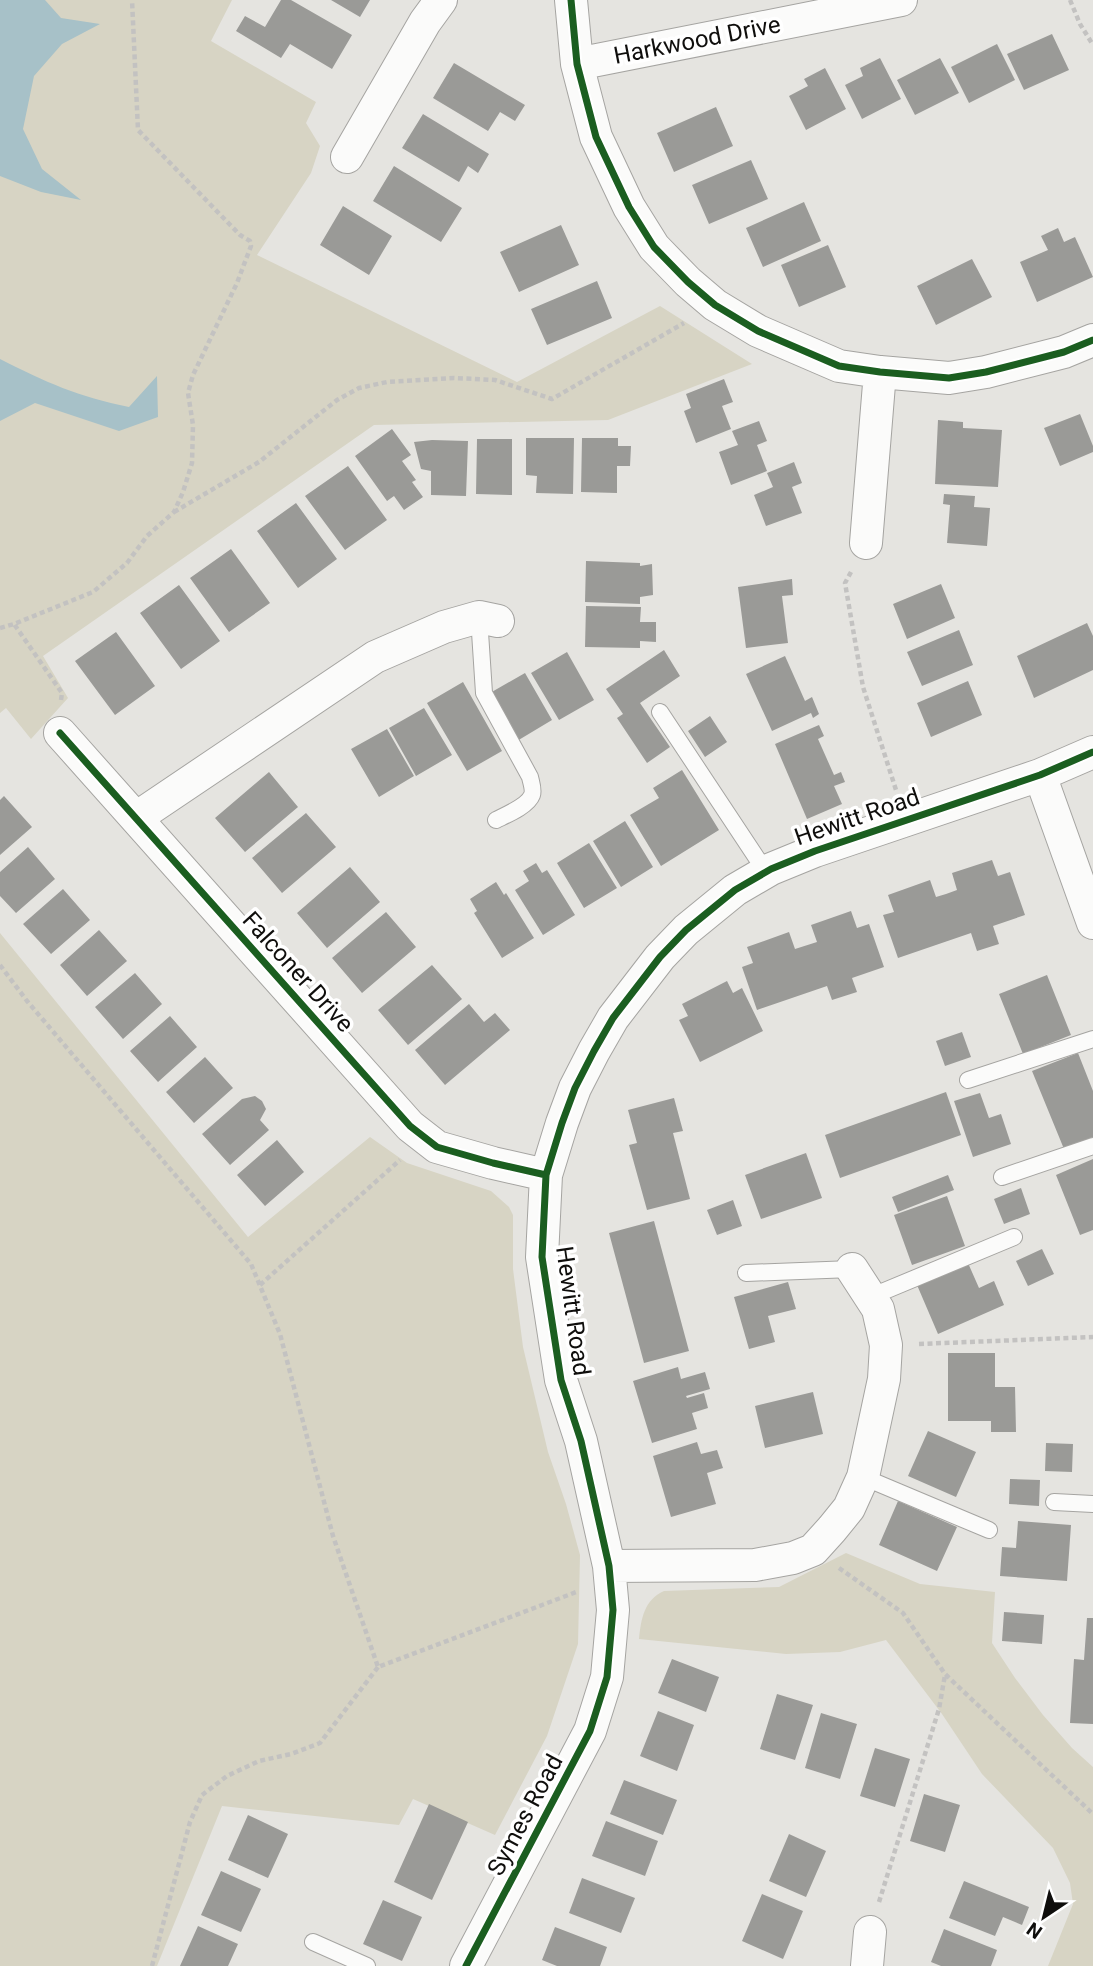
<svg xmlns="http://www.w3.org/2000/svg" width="1093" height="1966" viewBox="0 0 1093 1966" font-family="Roboto,sans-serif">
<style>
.green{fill:#d7d4c4}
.water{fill:#a7c1c8}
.building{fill:#9a9a97}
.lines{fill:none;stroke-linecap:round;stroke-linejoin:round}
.lane-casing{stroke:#a5a4a1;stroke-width:18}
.street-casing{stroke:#a5a4a1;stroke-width:34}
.path{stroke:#c3c2c1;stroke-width:4.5;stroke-dasharray:5 3.5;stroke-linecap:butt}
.lane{stroke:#fbfbfa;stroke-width:16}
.street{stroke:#fbfbfa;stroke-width:32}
.cycleway-casing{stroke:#fff;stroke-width:11}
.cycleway{stroke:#1b5e20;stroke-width:7}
.labels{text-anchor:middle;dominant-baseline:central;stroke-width:7;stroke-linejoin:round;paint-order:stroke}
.street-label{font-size:24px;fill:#0f0e0c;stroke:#fff}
</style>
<rect width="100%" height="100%" fill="#e5e4e0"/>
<!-- green -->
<path class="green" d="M0,0H232L211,41L316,102L306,123L320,146L311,173L257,255L517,382L660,306L752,364L608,420L374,425L43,656L68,698L31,739L6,708L0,713Z
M0,933L248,1237L370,1137L407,1163L491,1191L509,1207L513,1215V1269L523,1347L548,1452L566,1504L580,1555L578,1644L547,1736L495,1835L413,1799L399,1825L222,1806L157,1966H0Z
M846,1553L920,1584L995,1592L992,1643L1015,1678L1043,1715L1072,1748L1093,1767V1966H1048L1073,1904L1070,1883L1053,1848L982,1774L942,1714L886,1640L840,1652L786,1654L639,1639C641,1619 644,1600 664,1591L779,1587Z"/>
<!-- water -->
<path class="water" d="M0,0H45L61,18L100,24L62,44L34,76L23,129L42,169L81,200L41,192L0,176Z
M0,359C45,382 79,397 129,407L157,376L158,417L119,431L35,403L0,421Z"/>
<!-- building -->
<path class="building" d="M281,0H291L352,35L332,69L290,44L281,58L236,31L245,16L265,27Z
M331,0H370L360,17Z
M1052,34L1069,70L1024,90L1007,54Z
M997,44L1015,80L969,103L951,67Z
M880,58L901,99L862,119L845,85L863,76L860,68Z
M940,58L959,93L915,115L897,80Z
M454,63L525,105L515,121L500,112L488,131L433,98Z
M825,68L846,109L806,130L789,96L808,86L804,79Z
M716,107L733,146L674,172L657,133Z
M423,114L489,154L478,173L468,166L459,182L402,148Z
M751,160L768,199L709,224L692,185Z
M394,166L462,208L441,242L373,201Z
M804,202L821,241L763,267L746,228Z
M343,206L392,236L369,275L320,245Z
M561,225L579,265L519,292L500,252Z
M1058,228L1064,242L1075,237L1093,277L1037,302L1020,262L1048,250L1041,236Z
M828,245L846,287L799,307L781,265Z
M972,259L992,297L936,325L917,286Z
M597,281L612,318L547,345L531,309Z
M724,379L733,402L722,406L731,429L696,443L684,411L691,408L686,394Z
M1080,414L1093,446V452L1060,466L1044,428Z
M938,420L963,422V428L1002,430L998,487L935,484Z
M759,421L767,441L757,445L767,471L731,485L719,452L738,445L732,431Z
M392,429L411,455L402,461L416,480L412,482L423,497L404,510L394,496L387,501L355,456Z
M526,438H574L573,494L536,493L537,476L526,475Z
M582,438H618V446H631L630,466H617V493L581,492Z
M477,439H512V495L476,494Z
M432,440L468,441L466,496L431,495V471L421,469L414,442Z
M794,462L802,483L792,487L802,513L766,526L754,495L773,487L767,473Z
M348,466L387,520L345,550L305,496Z
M944,494L975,496L974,507L990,508L987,546L947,543L950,505L943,504Z
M296,503L337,559L298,588L257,531Z
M231,549L270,603L229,632L190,578Z
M586,561L640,563V566L652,564L653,595L640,597V604L585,602Z
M792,579L793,595L782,596L788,643L746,648L738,587Z
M941,584L955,618L907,639L893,604Z
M179,585L220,641L181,669L140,613Z
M586,606L641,607L640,622H656V642L640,641V648L585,647Z
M1087,623L1093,636V670L1034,698L1017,656Z
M959,630L973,665L922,686L907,652Z
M116,632L155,686L115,715L75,661Z
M664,650L680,676L640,703L670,747L647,763L617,718L623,714L606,689Z
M567,652L594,700L559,720L531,673Z
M785,656L805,701L812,697L819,714L813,718L811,713L772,731L746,674Z
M525,673L552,720L517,741L490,693Z
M968,681L982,715L931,737L917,703Z
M463,682L502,751L467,771L427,703Z
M424,708L452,755L416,776L389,728Z
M710,716L727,742L705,757L688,731Z
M819,725L824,736L818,739L834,775L841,772L845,782L834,786L842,804L807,819L775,744Z
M387,729L414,776L379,797L351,749Z
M682,770L719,830L661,866L630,815L659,798L653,788Z
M269,772L298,807L245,852L215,818Z
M4,796L32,827L0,855V800Z
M306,813L336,847L282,893L252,858Z
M625,821L653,867L621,887L593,841Z
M589,843L617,888L584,908L557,863Z
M28,847L55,879L16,913L0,896V872Z
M992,860L998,876L1010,872L1025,915L993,926L999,944L977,951L971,933L898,958L883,915L894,912L888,895L930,880L936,897L946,894L957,890L952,873Z
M536,863L542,873L547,870L575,915L543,935L515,890L529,881L523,871Z
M350,867L380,902L327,948L297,913Z
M496,882L504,895L506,893L534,938L502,958L474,913L477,911L470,899Z
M63,889L90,920L51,954L23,924Z
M851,911L857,928L869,924L884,967L852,978L857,992L832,1000L827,986L757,1010L742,967L753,963L747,947L789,932L795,949L817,942L811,925Z
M386,912L416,947L362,993L332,958Z
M99,930L127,961L87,996L60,965Z
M432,965L462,999L408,1045L378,1010Z
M135,973L162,1004L123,1039L95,1007Z
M1047,975L1071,1035L1023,1054L999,994Z
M727,981L733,993L742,988L763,1031L700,1062L679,1020L688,1016L682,1004Z
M469,1004L484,1022L495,1013L510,1030L445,1085L415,1050Z
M170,1016L197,1047L158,1082L130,1051Z
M962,1032L971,1057L945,1066L936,1041Z
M1078,1053L1093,1091V1137L1064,1149L1032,1071Z
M205,1057L233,1088L194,1123L166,1092Z
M946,1092L961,1135L840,1178L825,1135Z
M980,1093L989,1118L1001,1114L1011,1144L973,1157L954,1101Z
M255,1096L262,1101L266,1109L260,1120L269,1130L230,1165L202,1134L242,1099Z
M674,1098L683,1131L673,1133L690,1199L647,1210L629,1145L637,1143L628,1110Z
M277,1140L304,1172L265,1206L237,1175Z
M806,1153L822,1198L761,1219L745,1175Z
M1093,1159V1230L1080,1235L1056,1175Z
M948,1175L954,1190L898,1212L892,1197Z
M1021,1188L1030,1214L1004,1224L994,1199Z
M947,1196L965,1246L912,1265L894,1215Z
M733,1200L742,1226L717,1235L707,1210Z
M654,1221L689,1351L644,1363L609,1233Z
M1042,1249L1054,1274L1028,1286L1016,1261Z
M968,1263L979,1288L994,1281L1004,1305L938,1334L917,1285Z
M788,1282L796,1309L768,1316L775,1342L749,1349L734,1297Z
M948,1353H995V1387H1015L1016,1432H991V1421H948Z
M678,1367L681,1379L705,1372L710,1389L686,1396L687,1398L704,1393L708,1408L692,1413L697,1429L652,1443L633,1381Z
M813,1392L823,1434L765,1448L755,1406Z
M928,1431L976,1452L956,1497L908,1476Z
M697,1442L701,1454L717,1450L723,1468L707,1473L716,1504L671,1517L653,1456Z
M1046,1443L1073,1444L1072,1472L1045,1471Z
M1010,1479L1040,1480L1039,1506L1009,1504Z
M898,1501L957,1527L937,1571L879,1545Z
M1018,1521L1071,1525L1067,1581L1000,1576L1002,1547L1016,1548Z
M1004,1612L1044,1615L1042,1644L1002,1641Z
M1087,1618H1093V1724L1070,1723L1074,1659L1084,1660Z
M672,1659L719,1677L706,1712L658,1693Z
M777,1694L813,1705L795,1760L760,1749Z
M658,1711L694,1725L677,1771L640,1756Z
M821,1713L857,1724L840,1779L805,1768Z
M875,1748L910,1759L895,1807L860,1796Z
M624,1780L677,1800L663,1835L610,1814Z
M924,1794L960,1805L945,1852L910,1841Z
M429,1804L468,1822L432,1900L394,1882Z
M248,1815L288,1834L268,1878L228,1860Z
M606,1821L658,1841L645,1876L592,1856Z
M789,1834L826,1851L806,1897L769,1881Z
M221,1871L261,1889L241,1932L201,1915Z
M582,1878L635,1898L621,1933L569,1913Z
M964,1881L1029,1907L1022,1925L1003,1917L995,1936L949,1918Z
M762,1894L803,1911L783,1959L742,1941Z
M383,1900L422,1917L402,1961L363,1944Z
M198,1926L238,1944L228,1966H180Z
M555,1927L607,1947L600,1966H557L542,1960Z
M944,1929L997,1950L991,1966H941L931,1962Z"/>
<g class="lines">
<!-- lane casing -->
<g class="lane-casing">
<path id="lane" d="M479,617L484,693L530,777C531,782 534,790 532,795C528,806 506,815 496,820
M660,712L766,872
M968,1080L1093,1039
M1002,1177L1093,1146
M746,1273L852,1269
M870,1297L1014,1237
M863,1477L989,1530
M1054,1502L1093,1504
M313,1942L367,1966"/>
</g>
<!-- street casing -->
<g class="street-casing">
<path id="street" d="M571,0L577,64L596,137L629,207L654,247L688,282L715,305L758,331L839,366L880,372L949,378L986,372L1064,352L1093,340
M577,64L901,0
M347,157L425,22L441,0
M866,543L880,372
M60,733L410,1126L437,1147L493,1163L546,1175
M1040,775L1093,923
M136,818L375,657L444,627L479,617L498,621
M609,1566L755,1565L793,1558L813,1550L832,1529L849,1508L863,1477L884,1379L886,1345L878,1309L852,1269
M466,1966L590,1731L607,1677L613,1610L609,1566L581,1441L561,1380L542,1257L546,1175L562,1123L575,1088L594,1051L613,1018L660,957L686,930L735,890L771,869L815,851L1040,775L1093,752
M867,1966L870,1932"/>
</g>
<!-- path -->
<path class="path" d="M1070,0L1080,24L1093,45
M174,512L259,462L337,400L359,388L387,382L454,378L495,380L552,399L684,323
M851,572L845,583L863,687L896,790
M0,628L14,624
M61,700L62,693L14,624L93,592L127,563L147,536L174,512L183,492L192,463L193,425L188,393L193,375L237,283L251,246L250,241L240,235L138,130L132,0
M0,965L27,1001L251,1264L280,1334L333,1536L378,1667L579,1591
M260,1285L400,1160
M919,1344L1093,1337
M839,1568L903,1613L945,1674L1093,1814
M879,1902L939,1709L945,1675
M152,1966L190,1822L202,1795L227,1776L259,1761L291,1754L320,1743L378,1667"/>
<!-- lane -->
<use href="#lane" class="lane"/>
<!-- street -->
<use href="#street" class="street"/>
<!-- cycleway casing -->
<g class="cycleway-casing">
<path id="cycleway" d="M571,0L577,64L596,137L629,207L654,247L688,282L715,305L758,331L839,366L880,372L949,378L986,372L1064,352L1093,340
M60,733L410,1126L437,1147L493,1163L546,1175
M466,1966L590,1731L607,1677L613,1610L609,1566L581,1441L561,1380L542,1257L546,1175L562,1123L575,1088L594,1051L613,1018L660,957L686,930L735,890L771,869L815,851L1040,775L1093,752"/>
</g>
<!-- cycleway -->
<use href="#cycleway" class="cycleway"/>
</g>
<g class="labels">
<!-- street labels -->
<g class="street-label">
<text transform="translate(697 40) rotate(-11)">Harkwood Drive</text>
<text transform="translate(857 817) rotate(-19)">Hewitt Road</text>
<text transform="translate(298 972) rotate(48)">Falconer Drive</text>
<text transform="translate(573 1311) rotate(82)">Hewitt Road</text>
<text transform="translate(525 1815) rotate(-62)">Symes Road</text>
</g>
</g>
<!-- north arrow -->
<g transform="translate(1044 1917) rotate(215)" stroke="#ffffff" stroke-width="5" paint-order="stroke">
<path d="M0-5L12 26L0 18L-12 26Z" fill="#0f0e0c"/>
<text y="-10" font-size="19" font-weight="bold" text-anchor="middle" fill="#0f0e0c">N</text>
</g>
</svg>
